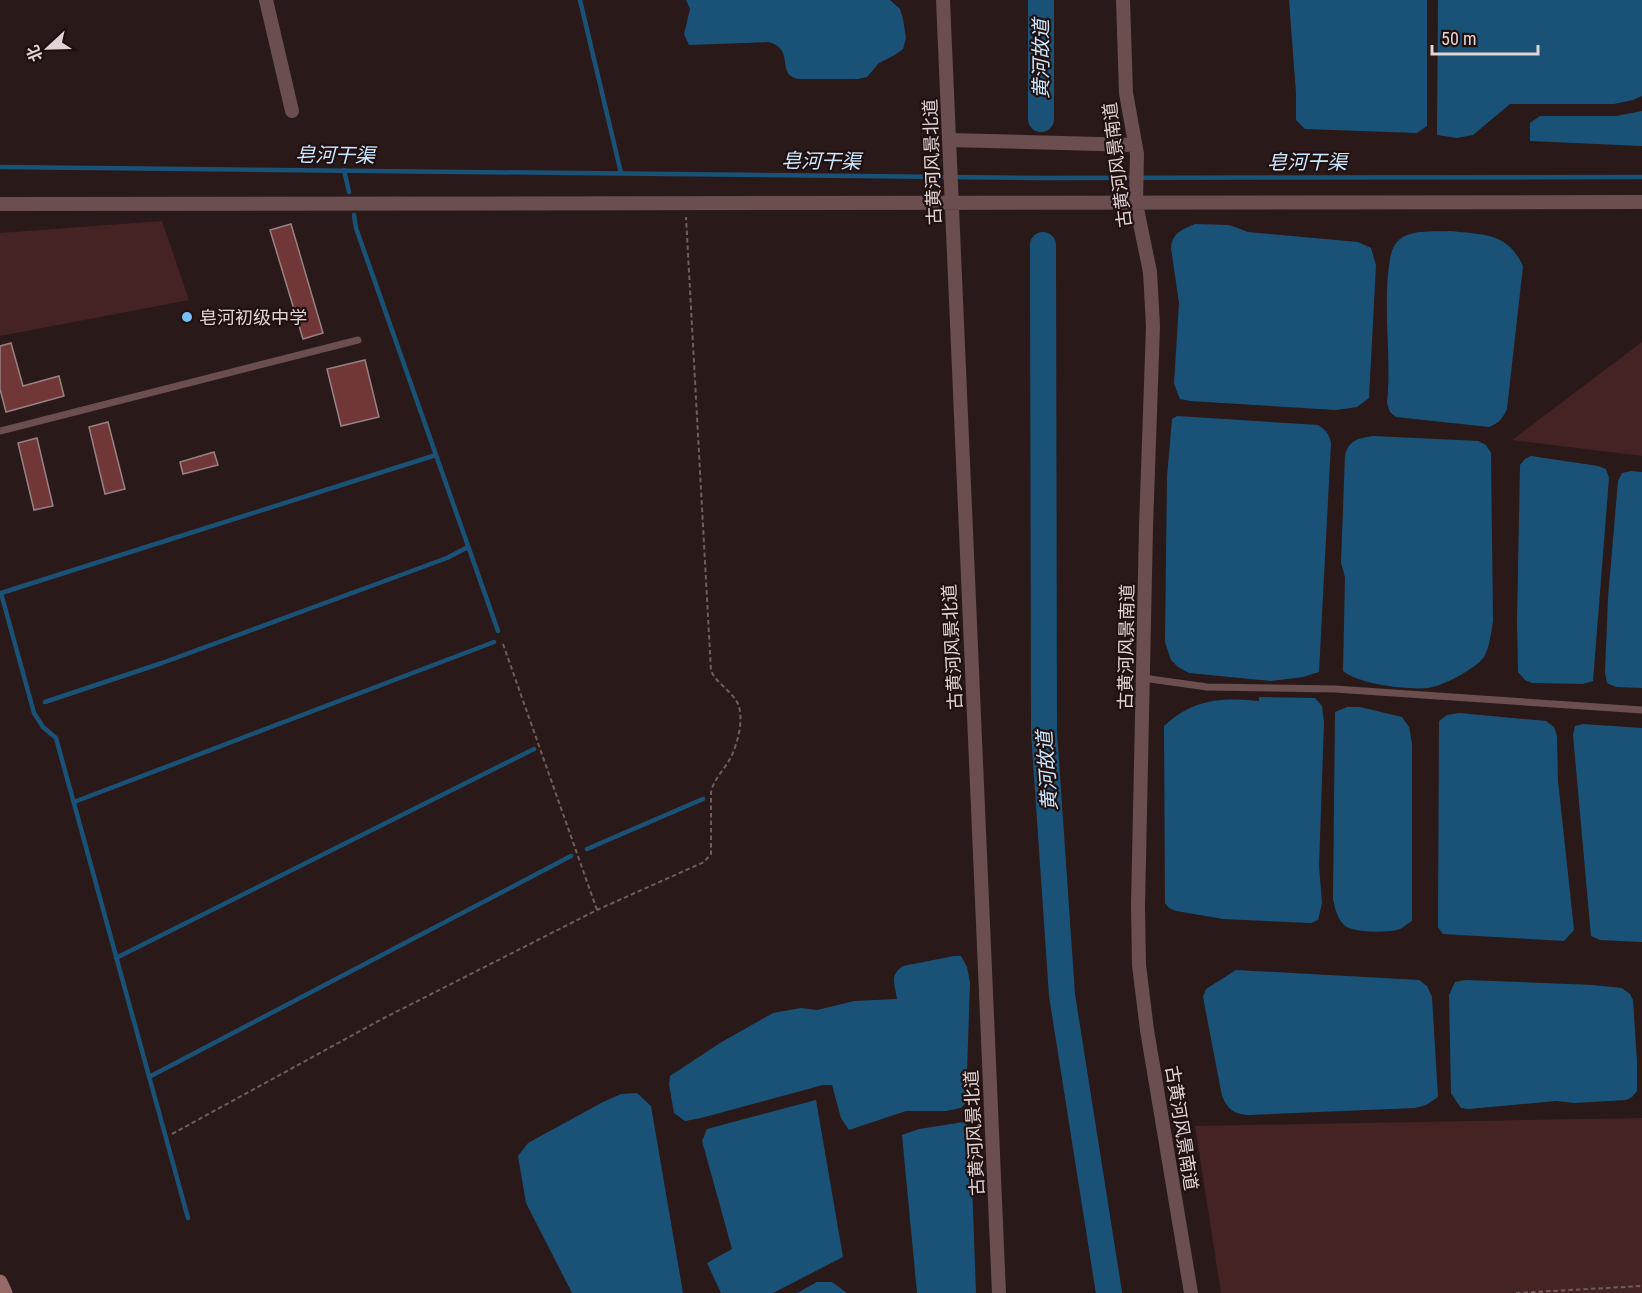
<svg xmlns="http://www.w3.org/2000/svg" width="1642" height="1293" viewBox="0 0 1642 1293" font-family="'Roboto Condensed','Noto Sans SC',sans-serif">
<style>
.green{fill:#452323}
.water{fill:#1a5277}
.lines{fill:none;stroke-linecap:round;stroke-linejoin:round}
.stream{stroke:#1a5277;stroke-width:4.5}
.river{stroke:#1a5277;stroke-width:26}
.building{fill:#713638;stroke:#978282;stroke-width:1.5}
.path{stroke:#6e5f5f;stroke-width:2;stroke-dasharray:4.5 3;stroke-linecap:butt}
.lane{stroke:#6b4f4f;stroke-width:7}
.street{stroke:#6b4f4f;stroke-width:14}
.secondary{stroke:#966a69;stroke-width:15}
.poi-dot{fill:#75c0f6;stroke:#201010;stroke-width:2}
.labels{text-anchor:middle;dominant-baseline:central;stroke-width:4.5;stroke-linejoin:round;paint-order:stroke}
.street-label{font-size:18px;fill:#e0d4d4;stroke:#201010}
.poi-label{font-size:18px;fill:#e0d4d4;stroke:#201010;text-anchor:start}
.water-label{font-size:20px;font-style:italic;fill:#c9e7ff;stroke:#201010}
</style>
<rect width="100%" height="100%" fill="#2a1919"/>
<!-- green -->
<path class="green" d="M162,221L189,300L0,336V233Z
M1642,342V456L1512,440Z
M1642,1118V1293H1221L1195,1126Z"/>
<!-- water -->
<path class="water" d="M686,0H890L900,9L903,19L906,38L903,49L895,55L879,63L867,77L858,79H798C775,74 796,50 769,42L689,45L684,34L690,9Z
M1289,0H1427V126L1417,133L1305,129L1296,120V93Z
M1438,0H1642V96L1633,100L1614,104H1510L1473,135L1457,138L1437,135Z
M1642,111V146L1530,141V123L1540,116H1616Z
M1195,224L1229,225L1248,232L1358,242L1371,248L1376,265L1369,398L1357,407L1336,410L1190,401L1180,399L1174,384L1179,303L1171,248C1173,232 1182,230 1195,224Z
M1450,231C1484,235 1507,232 1523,266L1507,409C1503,418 1499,423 1489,427L1396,417L1390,412L1387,403C1392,356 1382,307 1390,259C1391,252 1394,244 1400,239C1413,229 1435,232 1450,231Z
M1177,416L1318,425C1326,430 1329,434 1331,443L1319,672L1303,677L1271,681L1189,673L1178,667L1171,660L1165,642L1167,477L1172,419Z
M1373,436L1478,441L1486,445L1491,453L1493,621C1491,633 1490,646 1484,657C1475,669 1443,686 1428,688C1407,690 1358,684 1343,671L1345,577L1341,563L1345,455C1349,440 1359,438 1373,436Z
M1531,456L1598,466L1606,469L1609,478L1593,681L1583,684L1532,683L1525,680L1518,672L1517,622L1520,465L1525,459Z
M1631,471L1642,472V688L1616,687L1607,683L1605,673L1608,598L1618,481L1622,473Z
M1259,697L1315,698L1322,706L1324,723L1319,866L1322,903L1318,920L1311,923L1223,919L1176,911L1169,908L1165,903L1164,726C1193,699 1221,697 1259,701Z
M1347,707H1360L1402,717L1409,727L1412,744V921C1408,923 1404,927 1400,929C1390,933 1352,933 1344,925C1337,918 1335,908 1333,899L1335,712Z
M1459,713L1546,721L1554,727L1557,736L1558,781L1574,930L1564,941L1443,934L1438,927L1439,721L1447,715Z
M1583,724L1642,728V942L1600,940L1591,936L1573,735L1575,726Z
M954,956H961L967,967L970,983L966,1102L961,1108L946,1111H906L849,1130L841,1118L832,1085H823L701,1118L685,1121L674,1113L669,1084L670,1076L720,1043L773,1013L801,1008L817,1010L854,1001L897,999C895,985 889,975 903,966Z
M1236,970L1419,980L1427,986L1432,997L1438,1097L1426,1105L1415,1108L1248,1115C1233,1114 1228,1109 1222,1096L1203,997L1206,989Z
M1466,980L1593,985L1622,988L1630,994L1633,1000L1637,1062V1091L1632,1097L1626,1100L1574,1103L1556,1101L1468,1109L1461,1108L1451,1093L1449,995L1455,982Z
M637,1093L651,1106L683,1293H572L526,1203L518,1156L528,1143L603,1102L621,1094Z
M816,1100L843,1257L773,1293H721L707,1263L732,1249L702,1141L707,1129Z
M964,1122L970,1128L976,1293H917L902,1135L919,1129Z
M817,1282H832L847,1293H797Z"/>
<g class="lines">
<!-- stream -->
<path class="stream" d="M580,0L621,173
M0,167L1042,178L1642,177
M344,170L349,192
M354,215L356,228L498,631
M45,702L162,663L447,558L468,547
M74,802L494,642
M587,849L703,799
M116,958L534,749
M149,1077L571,856
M188,1218L56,738L43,727L34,713L1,593L436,455"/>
<!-- river -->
<path class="river" d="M1041,119V0
M1043,245L1044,732L1062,995L1109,1293"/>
</g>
<!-- building -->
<path class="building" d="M291,224L323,333L303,339L270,230Z
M11,343L23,386L59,376L64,396L6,412L0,389V346Z
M365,360L379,417L341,426L327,369Z
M108,422L125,489L105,494L89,427Z
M37,438L53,506L34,510L18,443Z
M214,452L218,465L183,474L180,462Z"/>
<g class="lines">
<!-- path -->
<path class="path" d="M503,644L597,910
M172,1134L382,1019L597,910L704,862L711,854V792C714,778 726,768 732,755C738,741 744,719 738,704C732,691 717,684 711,671L686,217
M1516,1293L1642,1286"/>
<!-- lane -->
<path class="lane" d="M0,431L358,340
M1143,678L1207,687L1335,689L1642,710"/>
<!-- street -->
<path class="street" d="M266,0L292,111
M943,0L999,1293
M1123,0L1126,93L1137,154L1136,204L1150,272L1153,326L1146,527L1138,906L1139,965L1147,1030L1191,1293
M950,140L1135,145
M0,204L1642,202"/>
<!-- secondary -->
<path class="secondary" d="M0,1282L5,1293"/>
</g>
<!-- markers -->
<circle class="poi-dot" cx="187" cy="317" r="6"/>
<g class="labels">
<!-- street labels -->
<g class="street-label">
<text transform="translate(932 162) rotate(-92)">古黄河风景北道</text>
<text transform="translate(1117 165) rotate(-97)">古黄河风景南道</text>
<text transform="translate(952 647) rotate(-93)">古黄河风景北道</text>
<text transform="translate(1126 647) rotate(-89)">古黄河风景南道</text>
<text transform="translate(1182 1128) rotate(81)">古黄河风景南道</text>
<text transform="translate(974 1133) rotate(-93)">古黄河风景北道</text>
</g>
<!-- poi labels -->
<g class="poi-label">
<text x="199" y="317">皂河初级中学</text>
</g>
<!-- water labels -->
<g class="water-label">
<text transform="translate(1041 59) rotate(-90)">黄河故道</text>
<text transform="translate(335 155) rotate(1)">皂河干渠</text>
<text transform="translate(821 161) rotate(1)">皂河干渠</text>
<text x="1307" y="162">皂河干渠</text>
<text transform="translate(1047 771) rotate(-94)">黄河故道</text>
</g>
</g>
<!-- north arrow -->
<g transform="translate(48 48) rotate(248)" stroke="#201010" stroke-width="4.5" paint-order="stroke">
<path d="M0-4.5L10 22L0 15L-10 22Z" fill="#e0d4d4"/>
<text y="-9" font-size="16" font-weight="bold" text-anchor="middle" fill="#e0d4d4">北</text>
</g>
<!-- scale -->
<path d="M1432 45v9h106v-9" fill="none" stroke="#e0d4d4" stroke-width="3"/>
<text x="1441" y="45" font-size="18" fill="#e0d4d4" stroke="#201010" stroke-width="4.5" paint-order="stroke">50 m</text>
</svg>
